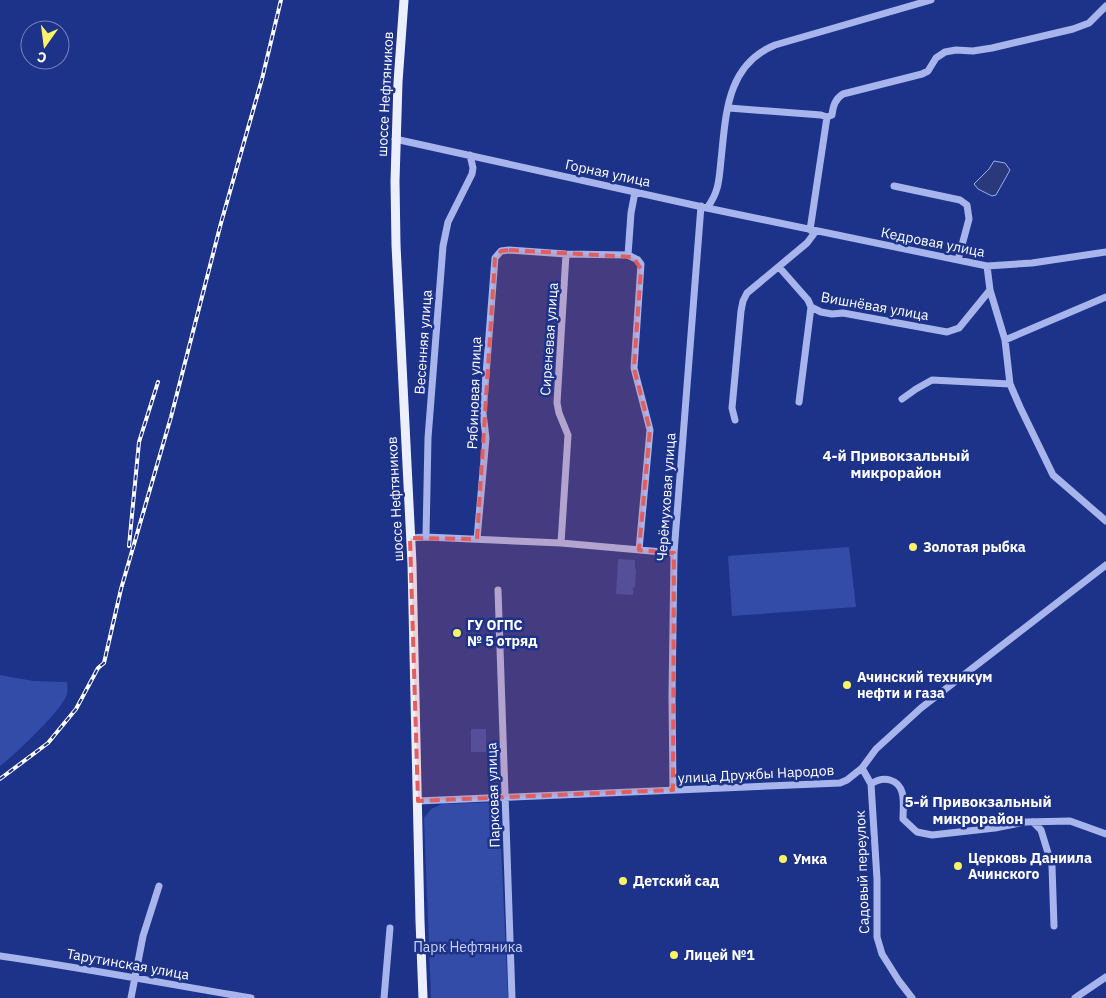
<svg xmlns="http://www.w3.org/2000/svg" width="1106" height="998" viewBox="0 0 1106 998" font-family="'IBM Plex Sans',sans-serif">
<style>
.green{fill:#334ca8}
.water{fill:#29397b;stroke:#9aaded}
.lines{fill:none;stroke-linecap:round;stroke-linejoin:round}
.minor{stroke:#a7b5ec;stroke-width:7}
.major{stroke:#ecefff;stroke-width:9}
.rail-casing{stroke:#fff;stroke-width:4}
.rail{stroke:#1d3289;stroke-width:2;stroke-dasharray:5.5;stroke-linecap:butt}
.marked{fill:#e05e5e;fill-opacity:0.2;stroke:#e05e5e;stroke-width:4;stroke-dasharray:10 6;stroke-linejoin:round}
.poi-dot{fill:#fcf465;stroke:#1d3289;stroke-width:2}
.labels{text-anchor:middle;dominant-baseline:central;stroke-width:5;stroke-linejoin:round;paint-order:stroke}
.street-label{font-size:14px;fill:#fff;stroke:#1d3289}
.poi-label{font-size:14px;font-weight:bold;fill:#fff;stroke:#1d3289;text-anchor:start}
.park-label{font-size:14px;fill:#ccd5f9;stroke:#1d3289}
.neighbourhood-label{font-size:15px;font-weight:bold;fill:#fff;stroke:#1d3289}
</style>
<rect width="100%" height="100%" fill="#1d3289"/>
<!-- green -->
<path class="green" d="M849,547L856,607L732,616L728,556Z
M618,559L635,560V568L636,570L635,587L633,588V595L616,594Z
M0,675L33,681L67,682C67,685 68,690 67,694C64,708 14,756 0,766Z
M471,729H486V752H471Z
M499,802L508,998H431L424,818L431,809L442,804Z"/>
<!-- water -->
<path class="water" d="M994,161L1005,163L1010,170L996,195L992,196L978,189L974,184L989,169Z"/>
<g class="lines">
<!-- minor -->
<path class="minor" d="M729,108L821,115L827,117
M827,117L832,115C833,106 835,99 843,94L922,74L928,71L936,58L945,52L956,50L973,51L992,48L1073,29L1089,23L1106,6
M395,139L707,208L987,266L1032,263L1106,252
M894,186L960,200L967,205L969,219L958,260
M707,208C719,192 719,180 721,160C726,115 726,65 775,45L931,0
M810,230L827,117
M628,255L631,213L635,192
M987,266L990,290L1005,340L1010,384L1020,407L1053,475L1106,521
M779,267L808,300L811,307L821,312L832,314L843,313L947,332L959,328L990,290
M1005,340L1106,297
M902,399L916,389L932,380L1010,384
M799,402L811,307
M735,420L732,408L741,311L743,301L747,293L807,243L816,231
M426,537L428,438L443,246L448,222L472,174L473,168L470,155
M410,538L426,537L561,543L674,553
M477,539L486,438L483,413L495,258L501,251L509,250L566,254L628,255L638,260L641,264L634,368L650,430L639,550
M561,543L568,435L559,413L557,403L566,254
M498,590L512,998
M862,768L871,784L877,879V937L882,954L899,981L912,998
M871,784C877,780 883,778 890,780C907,785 903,805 903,819L917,832L932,835L995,828L1025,822L1070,821L1106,834
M673,790L672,696L674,553L701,206
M418,801L840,783L847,780L862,768L876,749L921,708L1106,565
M1033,822L1041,830L1052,866L1054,926
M0,956C84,968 167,984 251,998
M131,998L143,936L159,886
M384,998L390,928
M1075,998L1106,977"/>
<!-- major -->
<path class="major" d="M404,0L398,82L395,181L396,245L412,564L420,921L423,998"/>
<!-- rail casing -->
<g class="rail-casing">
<path id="rail" d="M129,546L139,442L158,382
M0,779L48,743L76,709L98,668L104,663L121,589L171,417L221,223L262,79L281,0"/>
</g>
<!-- rail -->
<use href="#rail" class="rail"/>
</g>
<!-- marked area -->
<path class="marked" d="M509,250L633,257L641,269L634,368L650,430L639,550L674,553L673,790L418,801L410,538L477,539L495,258L501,251Z"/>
<!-- markers -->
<g class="poi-dot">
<circle cx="913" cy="547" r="5"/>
<circle cx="457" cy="633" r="5"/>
<circle cx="847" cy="685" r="5"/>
<circle cx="783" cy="859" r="5"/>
<circle cx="958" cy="866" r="5"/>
<circle cx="623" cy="881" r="5"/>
<circle cx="674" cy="955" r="5"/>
</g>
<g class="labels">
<!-- street labels -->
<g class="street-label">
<text transform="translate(385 94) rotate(-87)">шоссе Нефтяников</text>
<text transform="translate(608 173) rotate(12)">Горная улица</text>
<text transform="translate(933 242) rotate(11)">Кедровая улица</text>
<text transform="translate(875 306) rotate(10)">Вишнёвая улица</text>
<text transform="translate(549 339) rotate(-86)">Сиреневая улица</text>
<text transform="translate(423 342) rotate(-86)">Весенняя улица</text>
<text transform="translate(474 393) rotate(-88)">Рябиновая улица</text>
<text transform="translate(666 497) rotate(-86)">Черёмуховая улица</text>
<text transform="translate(395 499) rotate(-93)">шоссе Нефтяников</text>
<text transform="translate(756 774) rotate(-3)">улица Дружбы Народов</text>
<text transform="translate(493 795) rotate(-92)">Парковая улица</text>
<text transform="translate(862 872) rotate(-92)">Садовый переулок</text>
<text transform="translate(128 964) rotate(10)">Тарутинская улица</text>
</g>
<!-- poi labels -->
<g class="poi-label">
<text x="923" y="547">Золотая рыбка</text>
<text x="467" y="625">ГУ ОГПС<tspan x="467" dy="16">№ 5 отряд</tspan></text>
<text x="857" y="677">Ачинский техникум<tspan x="857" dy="16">нефти и газа</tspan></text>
<text x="968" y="858">Церковь Даниила<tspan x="968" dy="16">Ачинского</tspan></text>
<text x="793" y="859">Умка</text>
<text x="633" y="881">Детский сад</text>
<text x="684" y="955">Лицей №1</text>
</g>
<!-- park labels -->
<g class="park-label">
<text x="468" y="947">Парк Нефтяника</text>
</g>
<!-- neighbourhood labels -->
<g class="neighbourhood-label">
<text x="896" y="455">4-й Привокзальный<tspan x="896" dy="17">микрорайон</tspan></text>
<text x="978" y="801">5-й Привокзальный<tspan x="978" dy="17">микрорайон</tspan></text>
</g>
</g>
<!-- north arrow -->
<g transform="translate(45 45) rotate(194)"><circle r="24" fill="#1d3289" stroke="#7784b8"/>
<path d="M0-4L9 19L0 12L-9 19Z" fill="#fcf465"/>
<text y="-8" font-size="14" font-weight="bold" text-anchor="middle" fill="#ffffff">С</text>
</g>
</svg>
